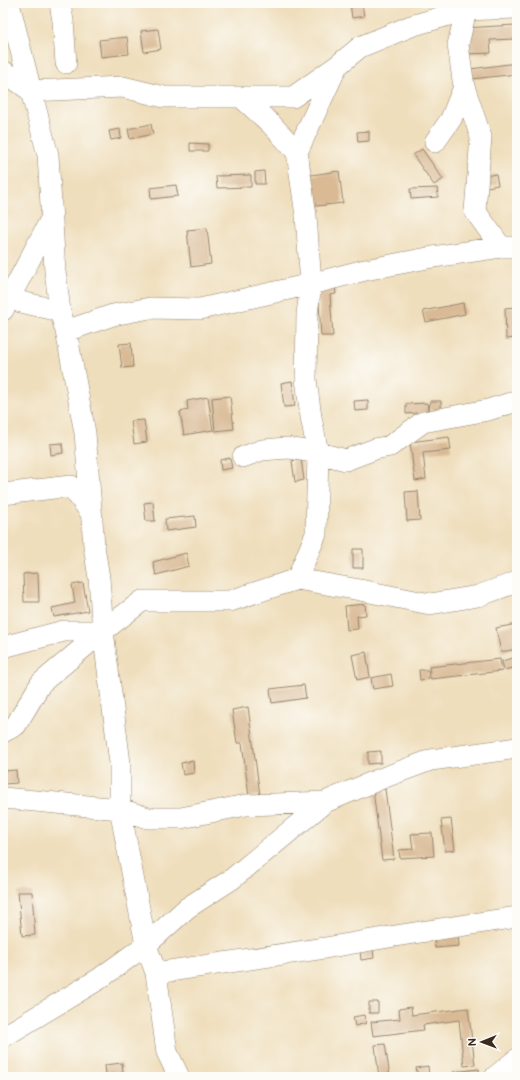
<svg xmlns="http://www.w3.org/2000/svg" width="520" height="1080" viewBox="0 0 520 1080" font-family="'Balsamiq Sans',sans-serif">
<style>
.building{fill:#d9ba95}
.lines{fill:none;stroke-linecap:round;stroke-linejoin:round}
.minor-casing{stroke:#95846d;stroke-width:22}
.minor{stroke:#fff;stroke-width:21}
</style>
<rect width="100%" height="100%" fill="#fdfcf7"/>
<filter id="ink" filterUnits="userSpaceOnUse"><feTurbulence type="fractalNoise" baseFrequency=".025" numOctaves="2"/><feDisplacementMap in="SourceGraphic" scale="8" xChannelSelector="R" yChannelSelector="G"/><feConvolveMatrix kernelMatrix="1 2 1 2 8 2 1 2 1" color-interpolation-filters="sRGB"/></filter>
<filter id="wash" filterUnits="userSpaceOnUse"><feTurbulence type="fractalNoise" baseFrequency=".012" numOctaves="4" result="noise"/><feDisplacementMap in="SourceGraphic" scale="16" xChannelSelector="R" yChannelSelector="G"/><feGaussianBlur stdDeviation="0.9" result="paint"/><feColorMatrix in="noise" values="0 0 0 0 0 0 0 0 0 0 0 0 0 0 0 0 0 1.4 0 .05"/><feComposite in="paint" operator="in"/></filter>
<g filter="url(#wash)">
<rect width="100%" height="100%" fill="#efdebc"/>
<g id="blocks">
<!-- building -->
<path class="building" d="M350,3H362L364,16L352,18Z
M515,25L516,39L490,40L491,53L466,54L464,28Z
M158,29L161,49L144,52L141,31Z
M127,37L129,54L101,57L99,40Z
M517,63V74L472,79L470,69Z
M151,124L153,134L130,139L128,129Z
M120,129L121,138L111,140L109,131Z
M369,131V141L358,142L357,132Z
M190,143L208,144V151H190Z
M422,149L443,179L434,185L413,155Z
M264,171L265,184H255V172Z
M339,171L343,203L308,207L304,176Z
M496,174L498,185L487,187L485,176Z
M251,175V187L217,188L216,176Z
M176,185L178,196L151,199L150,188Z
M437,188L438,197L411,199L410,189Z
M207,228L211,264L191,267L187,230Z
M335,284L336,294L330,295L333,336H321L318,285Z
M463,303L465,314L426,322L423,311Z
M515,307L516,338L506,339L505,308Z
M131,343L133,367L122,368L119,344Z
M292,381L295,406L284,407L281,383Z
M230,396L234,429L215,431L212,398Z
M208,397L213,430L184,435L180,412L188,410L187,401Z
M368,400V410L355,411L354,401Z
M430,401H441V411L429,410Z
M427,403L428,412L406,414V404Z
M144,420L147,442L134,444L131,421Z
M449,437L451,450L423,453L426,479L415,481L410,442Z
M62,443L63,453L51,455L50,444Z
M230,458L232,468L221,470L220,460Z
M301,459L304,480L295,482L292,461Z
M418,491L420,520L407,521L405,492Z
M153,502L155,521H146L144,503Z
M195,516L196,527L166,531L165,519Z
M353,549H363V568H353Z
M186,553L189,566L156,575L153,562Z
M38,573L39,602H24L23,574Z
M83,583L88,611L54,617L52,608L75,603L72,585Z
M365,604L366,615L357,616L358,629L347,630L345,606Z
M517,624V649L501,652L496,628Z
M366,652L370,677L357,680L352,655Z
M517,657V667L504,670L502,661Z
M500,659L502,671L431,679L429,667Z
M419,670H428L429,679L420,680Z
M391,674L393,686L373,689L371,678Z
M304,685L306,698L272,703L270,689Z
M248,707L260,795L249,797L242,743H237L232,710Z
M381,751V763L368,764V752Z
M193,761L194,773L183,775L181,763Z
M16,770L17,783L4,784L3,771Z
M385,789L394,859L382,860L373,790Z
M451,819L455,850L445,851L441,820Z
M432,833L434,856L400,858L399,850L413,849L411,834Z
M18,892H32L35,935L22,936Z
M458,935L459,946L435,948L434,937Z
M373,948L374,958L361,960L360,949Z
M369,1002H378V1013H369Z
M411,1007L412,1015L468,1008L475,1065L464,1066L459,1020L423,1025L424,1030L373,1036L371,1022L400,1019L399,1009Z
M364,1015L366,1023L355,1026L353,1017Z
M385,1044L390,1077H379L375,1045Z
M122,1063L123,1073L106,1075L105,1065Z
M428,1066L429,1077H418L416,1068Z
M479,1069L480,1077H454L453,1072Z"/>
</g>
</g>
<g filter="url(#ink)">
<use href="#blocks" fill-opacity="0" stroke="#95846d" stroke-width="1"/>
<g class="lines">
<!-- minor casing -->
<g class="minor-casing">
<path id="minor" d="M9,3L31,91L123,87L164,97H241L271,124L297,152
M60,3L63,21L66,63
M466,3V10L458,45L464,87L481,137L475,211L501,247
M3,71L31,91L48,155L55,271L60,311L66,331L85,433L94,546L99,578L103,631L120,763V809L146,945L156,973L167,1052L179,1077
M241,97H293L337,66L360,47L411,26L466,10L517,8
M435,142L451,119L464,87
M3,301L8,299L60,311
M3,310L51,219
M66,331L113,315L150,308L200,309L311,284L365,270L433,257L501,247H517
M243,457L262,450L288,448L318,453L346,460L375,449L390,446L423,422L488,410L517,401
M3,494L71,486L91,513
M297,579L316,534L318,453L311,417L306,379L307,314L311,284L306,216L297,152L337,66
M3,647L64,631H103
M3,732L16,725L41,683L103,631L142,601H230L297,579L360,590L430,604L478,596L517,582
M3,798L120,809L148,818H181L246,805L325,802
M156,973L325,948L395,936L517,917
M3,1037L99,979L146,945L187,908L232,879L325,802L380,779L431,760L517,748
M495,1077L517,1059"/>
</g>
<!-- minor -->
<use href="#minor" class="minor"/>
</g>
</g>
<!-- margin -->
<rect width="520" height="1080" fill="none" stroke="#fdfcf7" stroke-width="16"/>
<!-- north arrow -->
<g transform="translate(482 1042) rotate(269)" stroke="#fdfcf7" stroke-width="3" paint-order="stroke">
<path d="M0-3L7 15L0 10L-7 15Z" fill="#3b2a1e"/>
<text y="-6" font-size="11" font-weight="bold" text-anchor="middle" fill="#3b2a1e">N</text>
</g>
</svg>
